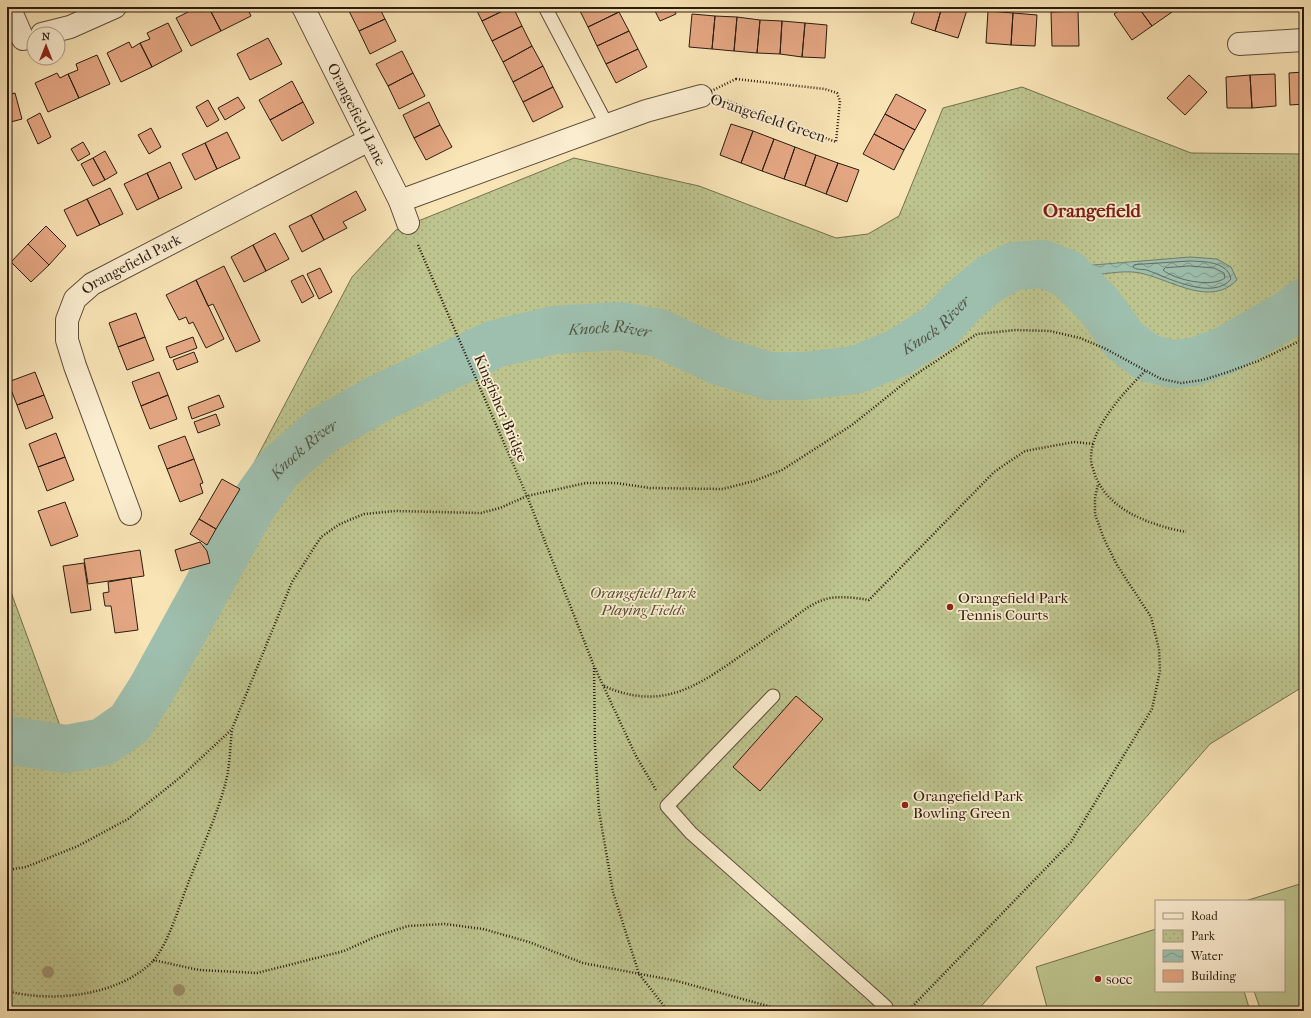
<svg xmlns="http://www.w3.org/2000/svg" width="1311" height="1018" viewBox="0 0 1311 1018" font-family="'IM FELL French Canon',serif">
<style>
.grass{fill:#bdc48e;stroke:#74704f}
.park{fill:url(#park-dots);stroke:#74704f}
.water{fill:url(#water-waves);stroke:#707e6f}
.lines{fill:none;stroke-linecap:round;stroke-linejoin:round}
.shore{stroke:#646e5f;stroke-width:1}
.river{stroke:#9ebfae;stroke-width:48}
.building{fill:#e5a783;stroke:#2b1c10}
.service-casing{stroke:#5e4e3a;stroke-width:15}
.minor-casing{stroke:#5e4e3a;stroke-width:24}
.path{stroke:#2b1c10;stroke-width:2.5;stroke-dasharray:1 2;stroke-linecap:butt}
.service{stroke:#fbedd0;stroke-width:13}
.minor{stroke:#fbedd0;stroke-width:22}
.tree{fill:#a09270}
.poi-dot{fill:#8f2418;stroke:#fbedd0;stroke-width:1.5}
.labels{text-anchor:middle;dominant-baseline:central;stroke-width:3.5;stroke-linejoin:round;paint-order:stroke}
.street-label{font-size:15px;fill:#2b1c10;stroke:#fbedd0}
.park-label{font-size:15px;font-style:italic;fill:#574e36;stroke:#fbedd0}
.poi-label{font-size:15px;fill:#2b1c10;stroke:#fbedd0;text-anchor:start}
.water-label{font-size:16px;font-style:italic;fill:#535547;stroke:#fbedd0}
.district-label{font-size:19px;font-weight:bold;fill:#7a1f14;stroke:#fbedd0}
</style>
<defs>
<pattern id="park-dots" width="8" height="8" patternUnits="userSpaceOnUse"><rect width="8" height="8" fill="#bdc48e"/><path d="M2 2h.1M6 6h.1" fill="none" stroke="#a3a879" stroke-width="1.8" stroke-linecap="round"/></pattern>
<pattern id="water-waves" width="16" height="10" patternUnits="userSpaceOnUse"><rect width="16" height="10" fill="#9ebfae"/><path d="M0 5q4-4 8 0t8 0" fill="none" stroke="#819a8c"/></pattern>
</defs>
<rect width="100%" height="100%" fill="#f9e4b6"/>
<filter id="stains"><feTurbulence type="fractalNoise" baseFrequency=".005" numOctaves="4"/><feColorMatrix values="0 0 0 0 .2 0 0 0 0 .09 0 0 0 0 .02 0 0 0 .5 -.17"/></filter>
<radialGradient id="worn" r=".72"><stop offset=".6" stop-color="#630" stop-opacity="0"/><stop offset="1" stop-color="#630" stop-opacity=".3"/></radialGradient>
<!-- grass -->
<path class="grass" d="M1300,884L1304,897V1011H1261L1254,991H1284V901H1245Z
M1156,929V991H1244L1250,1011H1048L1036,967Z"/>
<!-- park -->
<path class="park" d="M1022,87L1191,153L1304,154V686L1210,744L977,1011H7V576L12,595L63,734L96,733L127,704L352,277L396,230L574,158L699,186L836,238L868,234L899,216L943,108Z"/>
<!-- water -->
<path class="water" d="M1190,257L1217,259L1231,267L1237,280C1211,307 1173,281 1144,274C1128,269 1108,274 1092,275L1081,266Z"/>
<g class="lines">
<!-- shore -->
<path class="shore" d="M1190,261C1205,262 1227,261 1231,279C1213,301 1168,278 1147,270C1142,269 1136,270 1133,267L1134,265Z
M1190,266L1214,268L1224,273L1225,278C1212,288 1175,280 1163,270L1165,268Z"/>
<!-- river -->
<path class="river" id="s1" d="M7,740L66,749L103,742L130,723L151,690L252,506L279,468L323,430L380,398L495,344L554,330L619,326L659,333L719,361L769,376H803L855,370L898,353L939,327L962,302L988,280L1014,266L1043,264L1068,274L1099,305L1125,341L1148,358L1173,364L1194,362L1224,351L1290,313L1304,302"/>
</g>
<!-- building -->
<path class="building" d="M198,7L201,12L209,8L221,31L191,46L176,18Z
M211,7H247L251,16L221,31L209,8Z
M351,7H379L385,19L359,31L348,9Z
M475,7H511L482,21Z
M511,7H513L522,26L492,41L482,21Z
M583,7H617L619,12L588,27L579,9Z
M653,7H673L676,14L660,21Z
M879,7H890L885,12Z
M916,7H942L935,31L911,23Z
M942,7H968L958,38L935,31Z
M1124,7H1138L1152,26L1132,40L1114,14Z
M1138,7H1169L1172,12L1152,26Z
M988,11L1013,13L1011,45L986,43Z
M1078,11L1079,46H1052L1051,12Z
M619,12L629,31L597,46L588,27Z
M1013,13L1037,15L1035,46L1011,45Z
M692,14L715,16L712,49L689,47Z
M715,16L737,17L734,51L712,49Z
M737,17L760,20L757,53L734,51Z
M385,19L396,41L370,54L359,31Z
M760,20L782,21L780,54L757,53Z
M782,21L805,23L802,57L780,54Z
M168,23L182,51L152,67L140,43L150,39L147,33Z
M805,23L827,25L825,58L802,57Z
M522,26L532,46L503,62L492,41Z
M629,31L638,49L606,64L597,46Z
M268,38L282,64L250,80L237,54Z
M129,42L132,48L140,43L152,67L121,82L107,53Z
M532,46L543,66L513,82L503,62Z
M638,49L647,67L616,83L606,64Z
M402,51L413,73L388,86L376,64Z
M97,55L110,84L79,98L68,74L78,70L76,64Z
M543,66L553,87L523,102L513,82Z
M1304,72V104L1290,105L1289,73Z
M57,73L60,78L68,74L79,98L48,112L35,83Z
M413,73L425,96L399,109L388,86Z
M1275,74L1276,106L1252,108L1250,75Z
M1189,75L1207,92L1185,115L1167,98Z
M1250,75L1252,108H1227L1226,77Z
M292,81L303,102L270,120L259,100Z
M553,87L563,107L533,122L523,102Z
M15,93L22,119L7,123V95Z
M896,94L926,110L915,130L885,114Z
M238,97L245,108L225,120L218,108Z
M208,100L219,120L207,127L196,107Z
M303,102L314,123L282,141L270,120Z
M429,102L440,125L414,138L403,115Z
M40,113L51,137L38,144L27,120Z
M885,114L915,130L904,150L874,134Z
M731,124L753,131L741,163L720,155Z
M440,125L452,147L426,160L414,138Z
M151,128L161,147L149,154L138,135Z
M753,131L774,139L762,171L741,163Z
M227,132L240,158L217,169L205,143Z
M874,134L904,150L894,170L863,154Z
M774,139L795,147L784,179L762,171Z
M83,142L90,154L78,161L71,149Z
M205,143L217,169L195,180L182,154Z
M795,147L816,155L805,186L784,179Z
M105,151L117,173L105,180L93,158Z
M816,155L838,163L826,194L805,186Z
M93,158L105,180L93,186L81,164Z
M170,162L182,188L159,199L147,173Z
M838,163L859,170L847,202L826,194Z
M147,173L159,199L137,210L124,184Z
M110,188L123,214L100,225L87,199Z
M356,191L366,210L343,222L347,228L324,240L311,215Z
M87,199L100,225L77,236L64,210Z
M311,215L324,240L302,252L289,226Z
M46,226L66,246L49,265L28,244Z
M275,233L289,259L266,271L253,245Z
M28,244L49,265L31,282L11,262Z
M253,245L266,271L244,282L231,257Z
M224,266L260,341L236,352L213,304L208,306L196,280Z
M320,268L332,292L319,299L307,274Z
M303,275L314,296L302,303L291,281Z
M196,280L224,339L206,348L193,322L189,324L186,317L179,320L166,295Z
M136,313L145,337L118,347L109,323Z
M145,337L154,360L127,370L118,347Z
M193,337L197,348L170,358L166,347Z
M194,352L198,362L177,370L173,360Z
M35,372L44,395L17,405L8,382Z
M159,372L168,395L141,406L132,382Z
M44,395L53,418L26,429L17,405Z
M168,395L177,419L150,429L141,406Z
M219,395L224,407L192,419L188,407Z
M216,414L220,425L198,433L194,422Z
M56,433L65,457L38,467L29,444Z
M185,436L194,459L167,469L158,446Z
M65,457L74,480L47,491L38,467Z
M194,459L203,483L200,484L203,493L180,502L167,469Z
M222,479L240,489L216,529L199,519Z
M65,502L78,536L51,546L38,511Z
M199,519L216,529L207,545L190,534Z
M200,542L207,551L210,563L181,571L175,550Z
M140,550L144,576L88,584L84,559Z
M84,563L91,610L71,613L63,566Z
M131,578L138,630L115,633L111,606H105L103,593L109,592L108,582Z
M796,696L823,719L760,791L733,767Z"/>
<g class="lines">
<!-- service casing -->
<g class="service-casing">
<path id="service" d="M545,7L607,125
M773,696L667,806L691,833L874,996L886,1007L887,1011"/>
</g>
<!-- minor casing -->
<g class="minor-casing">
<g id="minor">
<path d="M9,7L23,39"/>
<path id="s2" d="M303,7L400,201L408,223"/>
<path d="M42,34L70,27L115,7"/>
<path d="M1239,44L1304,40"/>
<path d="M400,201L646,111L701,96"/>
<path id="s3" d="M130,514L75,366L67,340V320L75,299L92,284L369,140"/>
</g>
</g>
<!-- path -->
<path class="path" d="M736,79L825,89L837,93L840,101L836,142L728,101L701,96Z
M418,245L527,496L594,666L636,756L656,790
M1145,371C1124,393 1090,427 1091,460C1091,464 1093,468 1094,472C1106,510 1150,525 1186,532
M594,668L595,745L599,811L613,892L639,974L668,1011
M604,686C658,710 692,690 736,659C752,648 768,637 783,626C798,615 811,602 830,598C843,596 857,598 869,600L994,472L1025,451L1074,442L1094,444
M7,870L26,867L78,846L128,819L182,776L232,729L292,582L321,537L340,524L364,514L395,511L481,513L500,508L527,496L586,483H616L650,488L723,489L754,481L782,470L852,425L912,377L977,334L1016,330L1050,331L1080,338L1106,349L1161,379L1181,383L1203,380L1228,372L1258,361L1304,339
M153,960L199,970L257,973L344,951L377,936L408,926L445,924L483,929L529,942L583,963L677,981L786,1011
M7,991C52,1003 119,996 153,961C169,943 180,903 189,881C201,850 218,813 226,781C230,765 230,747 232,730
M908,1011L1071,842L1152,709L1160,671L1159,649L1151,617L1117,565L1104,539L1095,514V498L1098,484"/>
<!-- service -->
<use href="#service" class="service"/>
<!-- minor -->
<use href="#minor" class="minor"/>
</g>
<!-- trees -->
<g class="tree">
<circle cx="48" cy="972" r="6"/>
<circle cx="179" cy="990" r="6"/>
</g>
<!-- markers -->
<g class="poi-dot">
<circle cx="950" cy="607" r="4"/>
<circle cx="905" cy="805" r="4"/>
<circle cx="1098" cy="979" r="4"/>
</g>
<g class="labels">
<!-- street labels -->
<g class="street-label">
<text stroke="none"><textPath href="#s2" startOffset="120">Orangefield Lane</textPath></text>
<text transform="translate(768 118) rotate(19)">Orangefield Green</text>
<text stroke="none"><textPath href="#s3" startOffset="294">Orangefield Park</textPath></text>
<text transform="translate(501 408) rotate(67)">Kingfisher Bridge</text>
</g>
<!-- park labels -->
<g class="park-label">
<text x="643" y="593">Orangefield Park<tspan x="643" dy="17">Playing Fields</tspan></text>
</g>
<!-- poi labels -->
<g class="poi-label">
<text x="958" y="598">Orangefield Park<tspan x="958" dy="17">Tennis Courts</tspan></text>
<text x="913" y="796">Orangefield Park<tspan x="913" dy="17">Bowling Green</tspan></text>
<text x="1106" y="979">socc</text>
</g>
<!-- water labels -->
<g class="water-label">
<text stroke="none"><textPath href="#s1" startOffset="1141">Knock River</textPath></text>
<text stroke="none"><textPath href="#s1" startOffset="793">Knock River</textPath></text>
<text stroke="none"><textPath href="#s1" startOffset="457">Knock River</textPath></text>
</g>
<!-- district labels -->
<g class="district-label">
<text x="1092" y="211">Orangefield</text>
</g>
</g>
<!-- margin -->
<rect width="1311" height="1018" fill="none" stroke="#f9e4b6" stroke-width="24"/>
<rect x="8" y="8" width="1295" height="1002" fill="none" stroke="#2b1c10" stroke-width="2"/>
<rect x="12" y="12" width="1287" height="994" fill="none" stroke="#2b1c10"/>
<!-- legend -->
<rect x="1155" y="900" width="130" height="92" fill="#fbedd0" stroke="#a89983"/>
<rect x="1163" y="913" width="20" height="6" fill="#fbedd0" stroke="#a89983"/>
<text x="1191" y="920" font-size="12" fill="#2b1c10">Road</text>
<rect x="1163" y="930" width="20" height="12" fill="url(#park-dots)" stroke="#a89983"/>
<text x="1191" y="940" font-size="12" fill="#2b1c10">Park</text>
<rect x="1163" y="950" width="20" height="12" fill="url(#water-waves)" stroke="#a89983"/>
<text x="1191" y="960" font-size="12" fill="#2b1c10">Water</text>
<rect x="1163" y="970" width="20" height="12" fill="#e5a783" stroke="#a89983"/>
<text x="1191" y="980" font-size="12" fill="#2b1c10">Building</text>
<!-- north arrow -->
<g transform="translate(46 46)"><circle r="19" fill="#fbedd0" stroke="#a89983"/>
<path d="M0-3L7 15L0 10L-7 15Z" fill="#8f2418"/>
<text y="-6" font-size="11" font-weight="bold" text-anchor="middle" fill="#2b1c10">N</text>
</g>
<rect width="100%" height="100%" filter="url(#stains)"/>
<rect width="100%" height="100%" fill="url(#worn)"/>
</svg>
